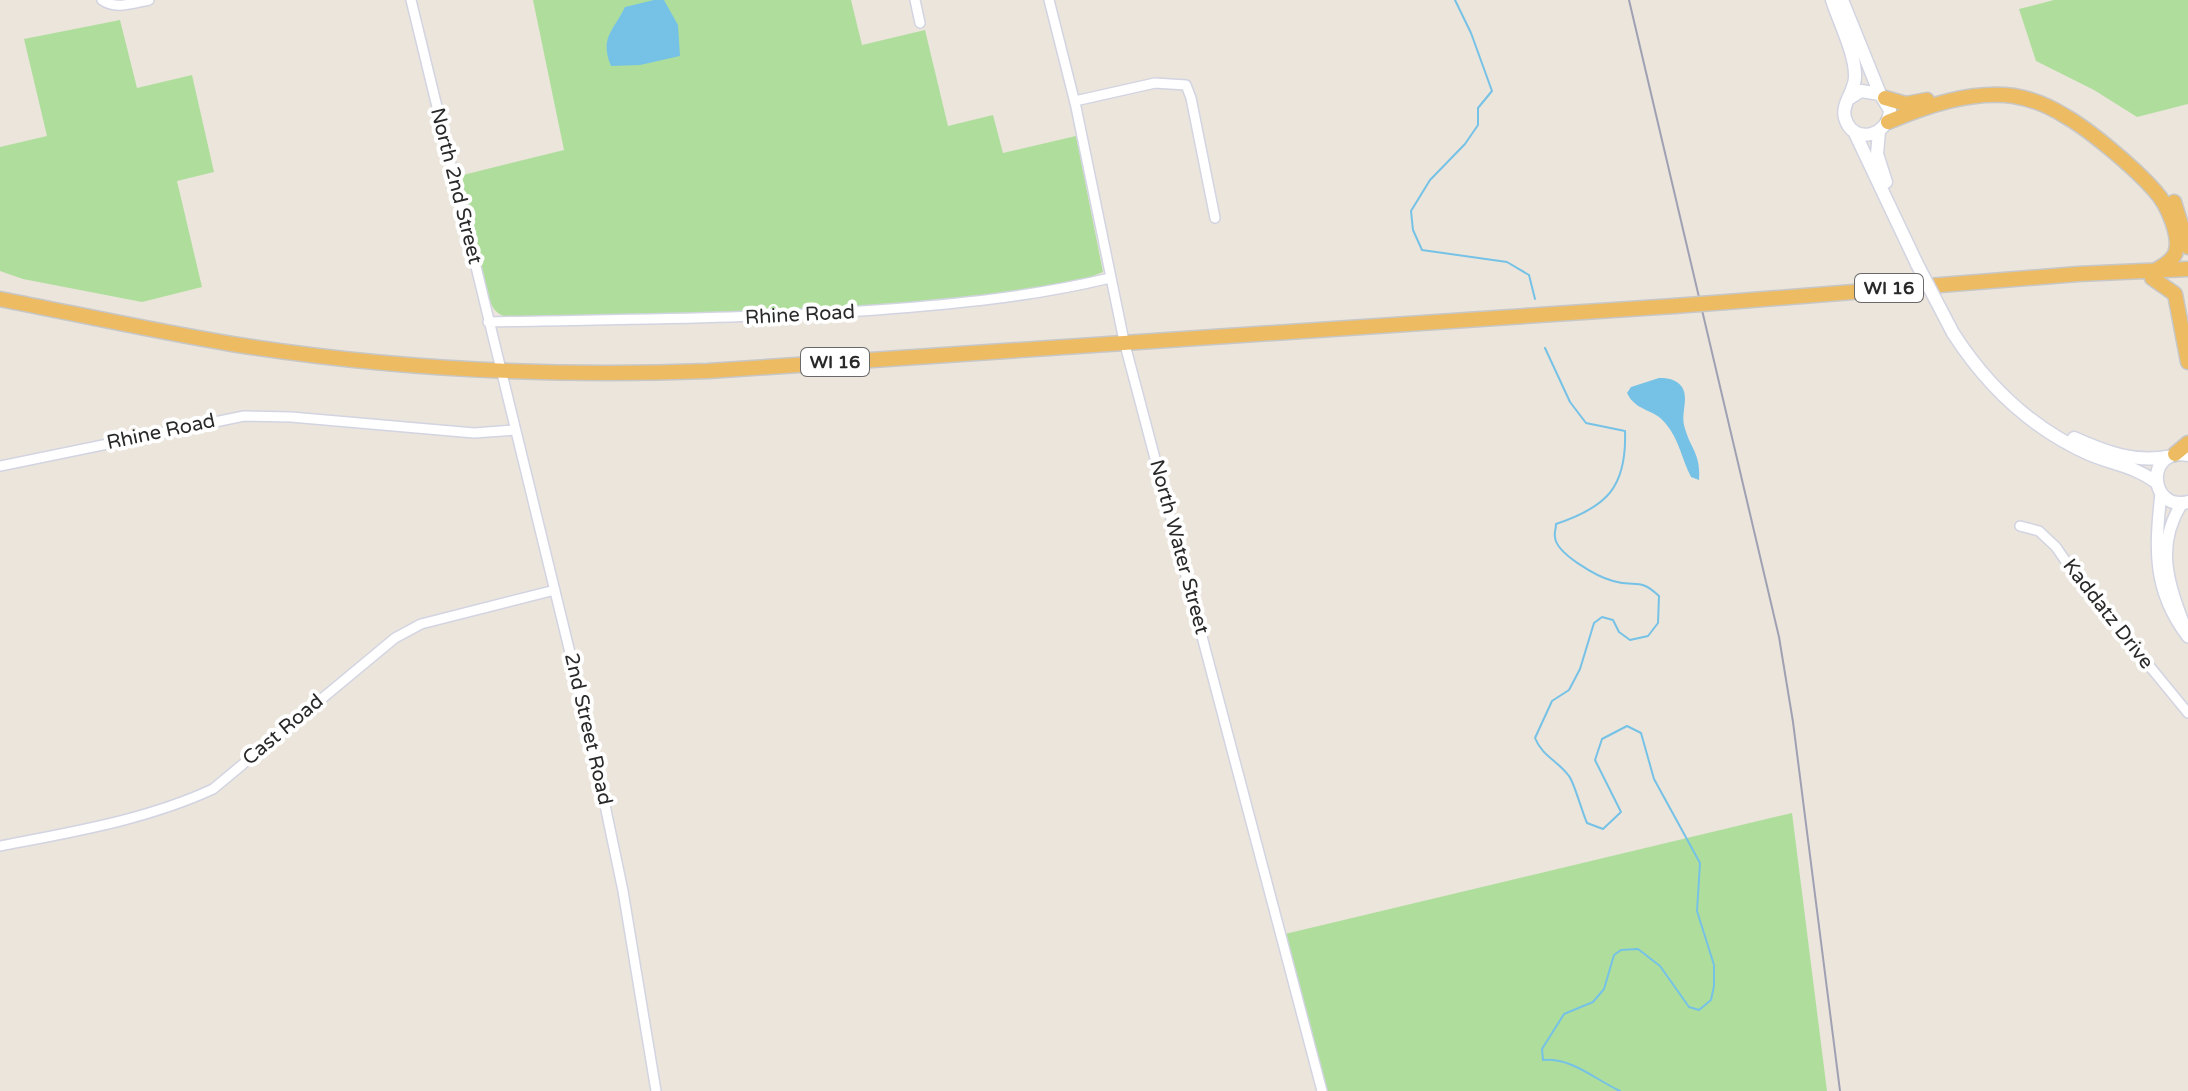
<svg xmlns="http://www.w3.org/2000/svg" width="2188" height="1091" viewBox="0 0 2188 1091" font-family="'Varela Round',sans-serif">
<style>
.green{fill:#afde9c}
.water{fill:#76c2e6}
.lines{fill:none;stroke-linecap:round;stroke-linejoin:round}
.stream{stroke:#76c2e6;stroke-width:2}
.minor-casing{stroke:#d2d4e1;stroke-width:12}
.tertiary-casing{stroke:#d2d4e1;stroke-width:14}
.secondary-casing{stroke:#d2d4e1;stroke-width:15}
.trunk-casing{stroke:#c7c7c7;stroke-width:17}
.minor{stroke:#fff;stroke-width:9}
.tertiary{stroke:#fff;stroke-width:11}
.secondary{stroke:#fff;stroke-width:12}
.trunk{stroke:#edbb62;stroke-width:14}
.rail{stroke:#9fa1b3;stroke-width:2}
.secondary-bridge-casing{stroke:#d2d4e1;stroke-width:15;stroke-linecap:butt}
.trunk-bridge-casing{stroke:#c7c7c7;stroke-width:17;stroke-linecap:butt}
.secondary-bridge{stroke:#fff;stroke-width:12}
.trunk-bridge{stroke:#edbb62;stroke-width:14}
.labels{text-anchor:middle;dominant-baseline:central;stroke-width:8;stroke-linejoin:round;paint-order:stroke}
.shield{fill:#fff;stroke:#696969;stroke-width:2}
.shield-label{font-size:18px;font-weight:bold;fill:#292929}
.street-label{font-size:20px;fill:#292929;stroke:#fff}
</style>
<rect width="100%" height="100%" fill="#ebe5dc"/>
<!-- green -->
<path class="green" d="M533,0H851L862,45L925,30L948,126L993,115L1003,153L1076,136L1103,272L1070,285L1021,295L729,316L506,317C495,313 492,308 489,297L459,176L564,150Z
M2054,0H2188V104L2137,117L2094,90L2036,61L2019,9Z
M120,20L137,88L192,75L214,172L177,181L202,287L142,302L23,279L0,271V147L47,136L24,39Z
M1792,813L1827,1091H1326L1285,934Z"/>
<!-- water -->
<path class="water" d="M654,0H664L678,25L680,56L640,65L611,66C599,38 614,30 625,7Z
M1659,378C1668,378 1676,379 1682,387C1689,398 1681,413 1684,425C1690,449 1701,453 1699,480L1691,477C1682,460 1679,439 1666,424C1654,408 1636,412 1627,393L1631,387Z"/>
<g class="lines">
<!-- stream -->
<path class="stream" d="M1455,0L1471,33L1492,91L1478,108V125L1465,144L1430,180L1411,211L1413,230L1422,250L1507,262L1529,275L1535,299
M1545,348L1570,402L1586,423L1625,431C1627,487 1607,507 1556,524C1556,529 1554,533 1555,537C1556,554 1598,577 1613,581C1636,588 1639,577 1659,596L1658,623L1648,636L1630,640L1619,632L1613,620L1602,617L1594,623L1580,669L1569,690L1552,701L1535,738C1542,756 1558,761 1569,776C1574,782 1582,812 1587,823L1603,829L1621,812L1595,760L1602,739L1627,726L1641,733L1654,779L1700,863L1697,911L1714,965V986L1711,1000L1699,1010L1689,1007L1660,966L1638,949L1621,950L1614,955L1604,989L1593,1002L1564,1014L1542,1049L1543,1060C1573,1058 1594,1079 1620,1091"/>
<!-- minor casing -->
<g class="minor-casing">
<path id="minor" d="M102,0C115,10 134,3 149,0
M411,0L592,743L623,891L656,1091
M915,0L920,23
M1049,0L1076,107L1124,341L1322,1091
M1075,101L1155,83L1186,85L1191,98L1215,218
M488,322C618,319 747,319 876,310C956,304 1031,297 1110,278
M0,466L244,416L291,417L474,433L515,430
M2020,526L2039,531L2056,547L2078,579L2188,713
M0,846C72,832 146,820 213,789L395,638L421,624L555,590"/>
</g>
<!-- tertiary casing -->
<g class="tertiary-casing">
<path id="tertiary" d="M2161,493C2155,549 2152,590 2188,637
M2182,503C2154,547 2169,585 2186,630"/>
</g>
<!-- secondary casing -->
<g class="secondary-casing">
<path id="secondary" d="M1832,0C1839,22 1856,55 1855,77C1855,91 1841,104 1845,118C1853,146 1889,136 1890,110L1880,94L1861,91L1850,98
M1842,0L1880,94
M1854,131L1917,264
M1879,132L1877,154L1886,182
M1953,333C1987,386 2031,428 2089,454C2115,465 2132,465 2156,482
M2074,438C2105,452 2137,464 2171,456
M2188,455C2144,447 2149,512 2188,502"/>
</g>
<!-- trunk casing -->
<g class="trunk-casing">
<path id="trunk" d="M1885,98L1906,104L1927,100
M1888,122C1926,106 1972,90 2014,96C2032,99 2049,106 2065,116C2090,130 2136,169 2155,191C2167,204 2182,237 2175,254C2171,262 2163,266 2156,270
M2174,202L2188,247
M2152,278L2175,294L2188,362
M0,299C77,314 154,331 232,344C389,369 549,377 708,371L1674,306
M1727,302L2078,274L2188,269
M2175,454L2188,443"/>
</g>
<!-- minor -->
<use href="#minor" class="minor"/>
<!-- tertiary -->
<use href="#tertiary" class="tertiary"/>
<!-- secondary -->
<use href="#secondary" class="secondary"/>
<!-- trunk -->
<use href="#trunk" class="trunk"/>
<!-- rail -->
<path class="rail" d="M1629,0L1779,637L1793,722L1840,1091"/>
<!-- secondary-bridge casing -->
<g class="secondary-bridge-casing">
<path id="secondary-bridge" d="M1917,264L1953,333"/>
</g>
<!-- trunk-bridge casing -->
<g class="trunk-bridge-casing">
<path id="trunk-bridge" d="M1674,306L1727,302"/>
</g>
<!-- secondary-bridge -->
<use href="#secondary-bridge" class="secondary-bridge"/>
<!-- trunk-bridge -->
<use href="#trunk-bridge" class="trunk-bridge"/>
</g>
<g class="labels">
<!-- shield labels -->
<g class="shield">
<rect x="1855" y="274" width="68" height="28" rx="6"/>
<rect x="801" y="348" width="68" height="28" rx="6"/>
</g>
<g class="shield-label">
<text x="1889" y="288">WI 16</text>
<text x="835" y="362">WI 16</text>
</g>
<!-- street labels -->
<g class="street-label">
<text transform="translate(456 186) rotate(76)">North 2nd Street</text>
<text transform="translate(800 315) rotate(-3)">Rhine Road</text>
<text transform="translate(161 432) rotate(-12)">Rhine Road</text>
<text transform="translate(1179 547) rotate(75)">North Water Street</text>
<text transform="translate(2108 614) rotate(52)">Kaddatz Drive</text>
<text transform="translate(588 729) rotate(77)">2nd Street Road</text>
<text transform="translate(283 730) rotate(-40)">Cast Road</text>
</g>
</g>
</svg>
